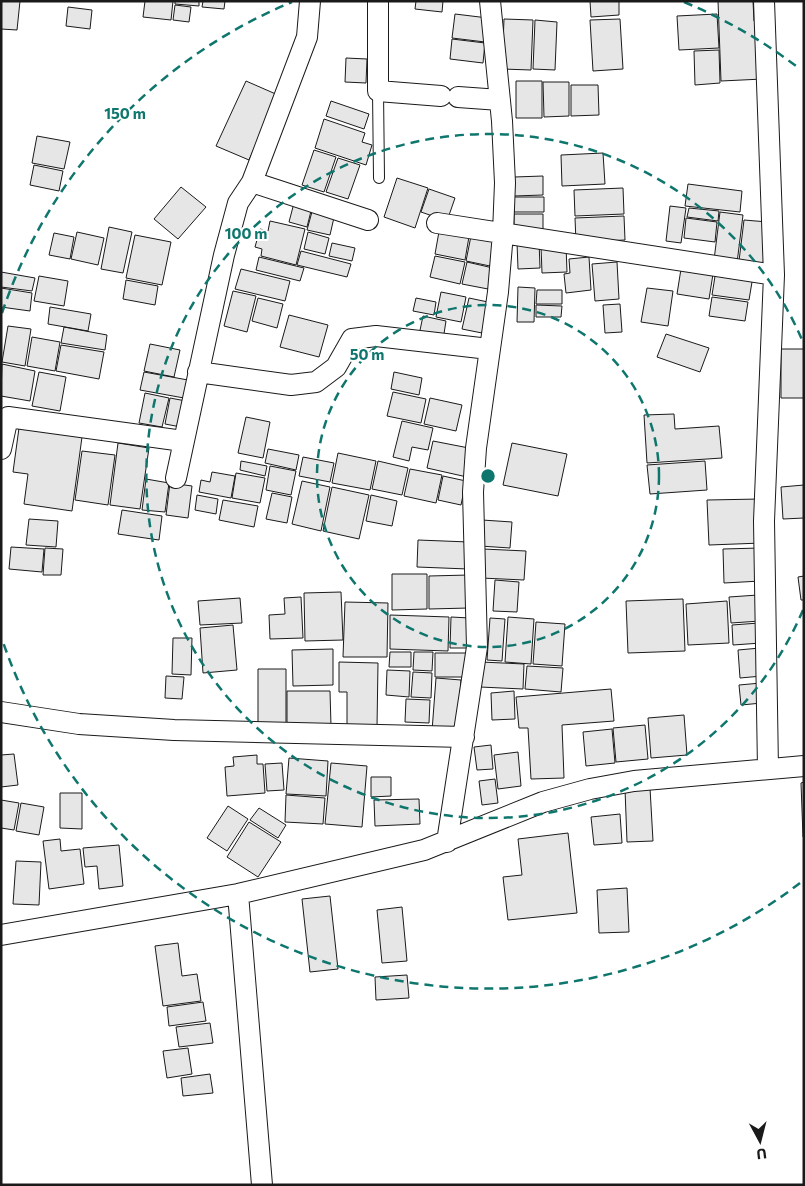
<svg xmlns="http://www.w3.org/2000/svg" width="805" height="1186" viewBox="0 0 805 1186" font-family="Commissioner,sans-serif">
<style>
.building{fill:#e6e6e6;stroke:#1a1a1a}
.lines{fill:none;stroke-linecap:round;stroke-linejoin:round}
.lane-casing{stroke:#1a1a1a;stroke-width:12}
.street-casing{stroke:#1a1a1a;stroke-width:22}
.lane{stroke:#fff;stroke-width:10}
.street{stroke:#fff;stroke-width:20}
.ring{fill:none;stroke:#0f766e;stroke-width:2.5;stroke-dasharray:9 6}
.centre{fill:#0f766e;stroke:#fff;stroke-width:2.5}
.ring-label{font-size:15px;text-anchor:middle;font-weight:bold;fill:#0f766e;stroke:#fff;stroke-width:4;stroke-linejoin:round;paint-order:stroke}
</style>
<rect width="100%" height="100%" fill="#fff"/>
<!-- building -->
<path class="building" d="M1,1H20L17,30L1,29Z
M145,1H173L171,20L143,17Z
M175,1H199V6L175,4Z
M203,1H225L224,9L202,7Z
M416,1H443L442,12L415,9Z
M590,1H619V15L591,17Z
M718,1H753L754,21H761L763,79L721,81Z
M175,5L191,7L189,22L173,20Z
M68,7L92,10L90,29L66,26Z
M455,14L488,18L485,42L452,38Z
M717,14L719,48L679,50L677,16Z
M504,19L533,20L531,70L502,69Z
M620,19L623,69L593,71L590,20Z
M535,20L557,22L555,70L533,69Z
M452,39L485,43L483,63L450,59Z
M719,50L720,83L695,85L694,51Z
M346,58L367,59L366,83L345,82Z
M246,81L278,95L249,160L216,146Z
M516,81H542V118H516Z
M543,82H569V116L544,117Z
M571,85H598L599,115L571,116Z
M331,101L369,114L364,129L326,116Z
M324,119L365,133L362,142L372,145L366,165L315,148Z
M37,136L70,142L64,169L32,163Z
M314,150L336,157L324,192L302,185Z
M603,153L605,184L562,186L561,155Z
M338,158L360,165L348,199L326,192Z
M34,165L63,171L59,191L30,185Z
M543,176V195L514,196V177Z
M397,178L428,188L415,228L384,217Z
M688,184L742,191L740,212L685,206Z
M181,187L206,207L178,239L154,219Z
M623,188L624,214L575,216L574,190Z
M429,189L455,198L447,221L421,212Z
M514,197H544V212H514Z
M294,203L312,207L307,227L289,222Z
M670,206L686,208L681,243L666,241Z
M313,208L335,213L330,235L307,230Z
M689,208L719,211L718,221L687,217Z
M720,212L743,215L737,263L714,260Z
M514,214H543V231H514Z
M624,216L625,240L576,242L575,218Z
M686,218L717,222L715,242L684,238Z
M744,220L768,222L763,264L739,261Z
M270,221L305,229L296,265L261,256L262,249L255,247L260,229L268,231Z
M440,226L470,231L465,260L435,254Z
M109,227L132,232L123,273L101,269Z
M472,231L496,236L490,266L466,261Z
M77,232L104,238L98,265L71,259Z
M308,232L329,238L325,254L304,249Z
M54,233L74,237L70,259L49,255Z
M135,235L171,242L162,285L126,278Z
M539,241L540,268L518,269L517,242Z
M332,243L355,248L352,261L329,256Z
M566,245L567,272L542,273L541,246Z
M301,251L351,264L347,277L297,265Z
M435,256L465,262L460,284L430,277Z
M259,257L304,268L300,281L256,270Z
M589,257L591,290L566,293L564,274L570,273L569,259Z
M467,262L493,268L488,289L462,284Z
M617,262L619,299L595,301L592,264Z
M241,269L290,281L285,301L235,289Z
M681,269L713,274L709,299L677,294Z
M716,270L753,276L749,300L712,295Z
M1,272L35,278L32,291L1,287Z
M39,276L68,281L64,306L34,301Z
M126,280L158,286L155,305L123,299Z
M518,287L535,288L534,322H517Z
M1,288L32,293L30,311L1,307Z
M647,288L673,291L668,326L641,322Z
M537,290H562V304H536Z
M233,291L256,296L247,332L224,326Z
M441,292L466,297L461,322L436,317Z
M712,297L748,302L745,321L709,316Z
M258,298L283,304L277,328L252,321Z
M416,298L436,302L434,315L413,311Z
M469,298L488,302L482,333L462,329Z
M620,304L622,332L605,333L603,305Z
M536,305L562,306L561,317H536Z
M50,307L91,314L88,331L48,324Z
M289,315L328,325L319,357L280,347Z
M423,316L446,321L443,340L419,335Z
M8,326L31,329L25,366L2,362Z
M64,327L107,335L105,350L61,343Z
M666,334L709,348L700,372L657,357Z
M32,337L60,342L55,371L27,366Z
M150,344L180,350L174,377L144,371Z
M61,345L104,352L99,379L56,371Z
M781,349H804V398H781Z
M2,364L35,371L30,401L1,396Z
M39,372L66,377L60,411L32,406Z
M144,372L188,380L184,398L140,390Z
M394,372L422,378L419,395L391,389Z
M393,392L426,399L421,423L387,416Z
M145,393L169,398L162,427L139,423Z
M170,398L186,401L181,427L165,424Z
M430,398L462,405L456,431L424,424Z
M674,414L675,429L719,426L722,458L647,463L644,415Z
M246,417L270,422L263,458L238,453Z
M402,421L433,428L428,450L412,447L409,461L393,457Z
M19,428L82,437L72,511L24,504L28,474L13,472Z
M433,441L474,449L467,477L427,468Z
M118,443L149,448L140,509L110,505Z
M512,443L567,454L558,496L503,485Z
M268,449L299,455L296,470L265,463Z
M82,451L115,455L108,505L75,500Z
M338,453L376,461L370,490L332,483Z
M303,457L334,463L330,482L299,476Z
M241,461L267,466L265,476L240,470Z
M378,461L408,468L402,495L372,489Z
M705,461L707,490L650,494L647,465Z
M270,466L296,471L291,495L266,490Z
M410,469L442,475L436,503L404,496Z
M212,472L235,476L231,498L199,492L201,480L210,482Z
M236,473L265,478L260,503L232,498Z
M443,476L466,481L461,505L438,500Z
M146,479L169,483L165,512L142,510Z
M302,481L330,487L321,531L292,524Z
M170,483L192,486L188,518L166,515Z
M804,485V518L783,519L781,487Z
M332,487L369,495L359,539L323,531Z
M272,493L292,497L287,523L266,519Z
M197,495L218,499L216,514L195,510Z
M371,495L397,501L392,526L366,521Z
M760,499L762,543L709,545L707,500Z
M223,500L258,506L254,527L219,520Z
M122,510L162,516L159,540L118,534Z
M29,519L58,521L56,547L26,545Z
M482,520L512,522L510,548L480,546Z
M418,540L469,542L468,569L417,567Z
M11,547L44,549L42,572L9,569Z
M45,548L63,549L61,575H43Z
M760,548L761,581L724,583L723,549Z
M483,549L526,551L524,580L481,578Z
M392,574H427V609L392,610Z
M469,575V608L429,609V576Z
M804,576V600H801L798,577Z
M495,580L519,582L517,612L493,611Z
M341,592L343,640L305,641L304,593Z
M758,595L760,621L731,623L729,597Z
M301,597L303,638L270,639L269,615L285,614L284,598Z
M240,598L242,623L200,625L198,601Z
M683,599L685,651L628,653L626,601Z
M727,601L729,643L688,645L686,604Z
M345,602L388,603L387,657H343Z
M390,615L449,617L448,651L390,649Z
M451,617L470,618L469,648H450Z
M508,617L534,619L531,664L505,662Z
M490,618L505,619L502,661L487,660Z
M536,622L565,624L562,666L533,664Z
M759,623L761,643L733,645L732,625Z
M233,625L237,670L203,673L200,628Z
M173,638H192L191,675L172,674Z
M760,648L762,676L740,678L738,650Z
M333,649V685L293,686L292,650Z
M390,652H411V667H389Z
M414,652H433L432,671L413,670Z
M435,653H466V677H435Z
M339,662L378,663L377,727H347V692H339Z
M481,662L524,664L523,689L480,687Z
M527,666L563,668L561,692L525,689Z
M258,669H286V726H258Z
M387,670L410,671L409,697L386,695Z
M413,672L432,673L431,698L411,697Z
M166,676L184,677L182,699L165,698Z
M436,678L461,680L457,733L432,731Z
M761,683L762,703L741,705L739,685Z
M611,689L614,721L562,725L564,778L531,779L528,728H519L516,697Z
M287,691H330L331,726H287Z
M514,691L515,719L492,720L491,693Z
M406,699L430,700L429,723L405,722Z
M684,715L687,755L651,758L648,718Z
M645,725L648,759L616,762L613,728Z
M612,729L615,763L586,766L583,732Z
M491,745L493,769L477,770L474,747Z
M518,752L521,786L498,789L494,755Z
M14,754L18,785L1,787V755Z
M257,755V764H263L265,793L227,796L225,767L234,766L233,757Z
M289,758L328,761L326,796L286,794Z
M282,763L284,790L267,791L265,764Z
M331,763L367,766L362,827L325,824Z
M371,777H391V796L371,797Z
M495,779L498,803L482,805L479,781Z
M804,782V837H803L801,783Z
M650,788L653,841L627,842L625,789Z
M60,793H82V829L60,828Z
M286,795L325,798L323,824L285,822Z
M419,799L420,824L375,826L374,800Z
M1,800L19,803L14,830L1,828Z
M21,803L44,807L39,835L16,831Z
M228,806L248,819L227,851L207,838Z
M259,808L286,825L278,838L250,820Z
M620,814L622,843L594,845L591,817Z
M249,822L281,842L258,877L227,857Z
M568,833L577,913L508,920L503,877L522,875L518,839Z
M60,839L61,851L80,849L84,884L49,889L43,841Z
M119,845L123,886L99,889L97,866L85,867L83,848Z
M16,861L41,862L39,905L13,904Z
M627,888L629,932L599,933L597,890Z
M330,896L338,969L310,972L302,899Z
M402,907L407,961L382,963L377,910Z
M178,943L182,976L197,974L201,1001L163,1006L155,946Z
M407,975L409,998L376,1000L375,977Z
M203,1002L206,1021L169,1026L167,1007Z
M210,1023L213,1043L179,1047L176,1027Z
M188,1048L192,1074L167,1078L163,1051Z
M210,1074L213,1093L183,1096L181,1078Z"/>
<g class="lines">
<!-- lane casing -->
<g class="lane-casing">
<path id="lane" d="M378,91L379,178"/>
</g>
<!-- street casing -->
<g class="street-casing">
<path id="street" d="M378,1V91L441,96
M764,1L774,275L764,521L768,769
M458,97L500,100
M252,182L368,220
M437,223L774,275
M198,372L291,385L316,382L336,367L352,339L376,336L489,349
M1,449L8,417L183,441
M176,478L224,255L238,203L252,182L307,37L310,1
M1,712L79,724L174,730L464,737
M447,842L477,647L473,492L476,448L498,292L503,233L505,183L502,121L490,1
M238,894L262,1185
M1,935L238,894L424,850L543,802L590,789L634,781L804,766"/>
</g>
<!-- lane -->
<use href="#lane" class="lane"/>
<!-- street -->
<use href="#street" class="street"/>
</g>
<!-- distance rings -->
<g class="ring">
<circle cx="488" cy="476" r="171"/>
<path d="M803 610A342 342 0 1 1 803 342"/>
<path d="M800 883A513 513 0 0 1 2 639M2 313A513 513 0 0 1 292 2M684 2A513 513 0 0 1 800 69"/>
</g>
<circle cx="488" cy="476" r="8" class="centre"/>
<g class="ring-label">
<text x="125" y="119">150 m</text>
<text x="246" y="239">100 m</text>
<text x="367" y="360">50 m</text>
</g>
<!-- border -->
<rect width="805" height="1186" fill="none" stroke="#1a1a1a" stroke-width="5"/>
<!-- north arrow -->
<g transform="translate(760 1141) rotate(173)" stroke="#ffffff" stroke-width="4" paint-order="stroke">
<path d="M0-4L9 19L0 12L-9 19Z" fill="#1a1a1a"/>
<text y="-8" font-size="14" font-weight="bold" text-anchor="middle" fill="#1a1a1a">U</text>
</g>
</svg>
